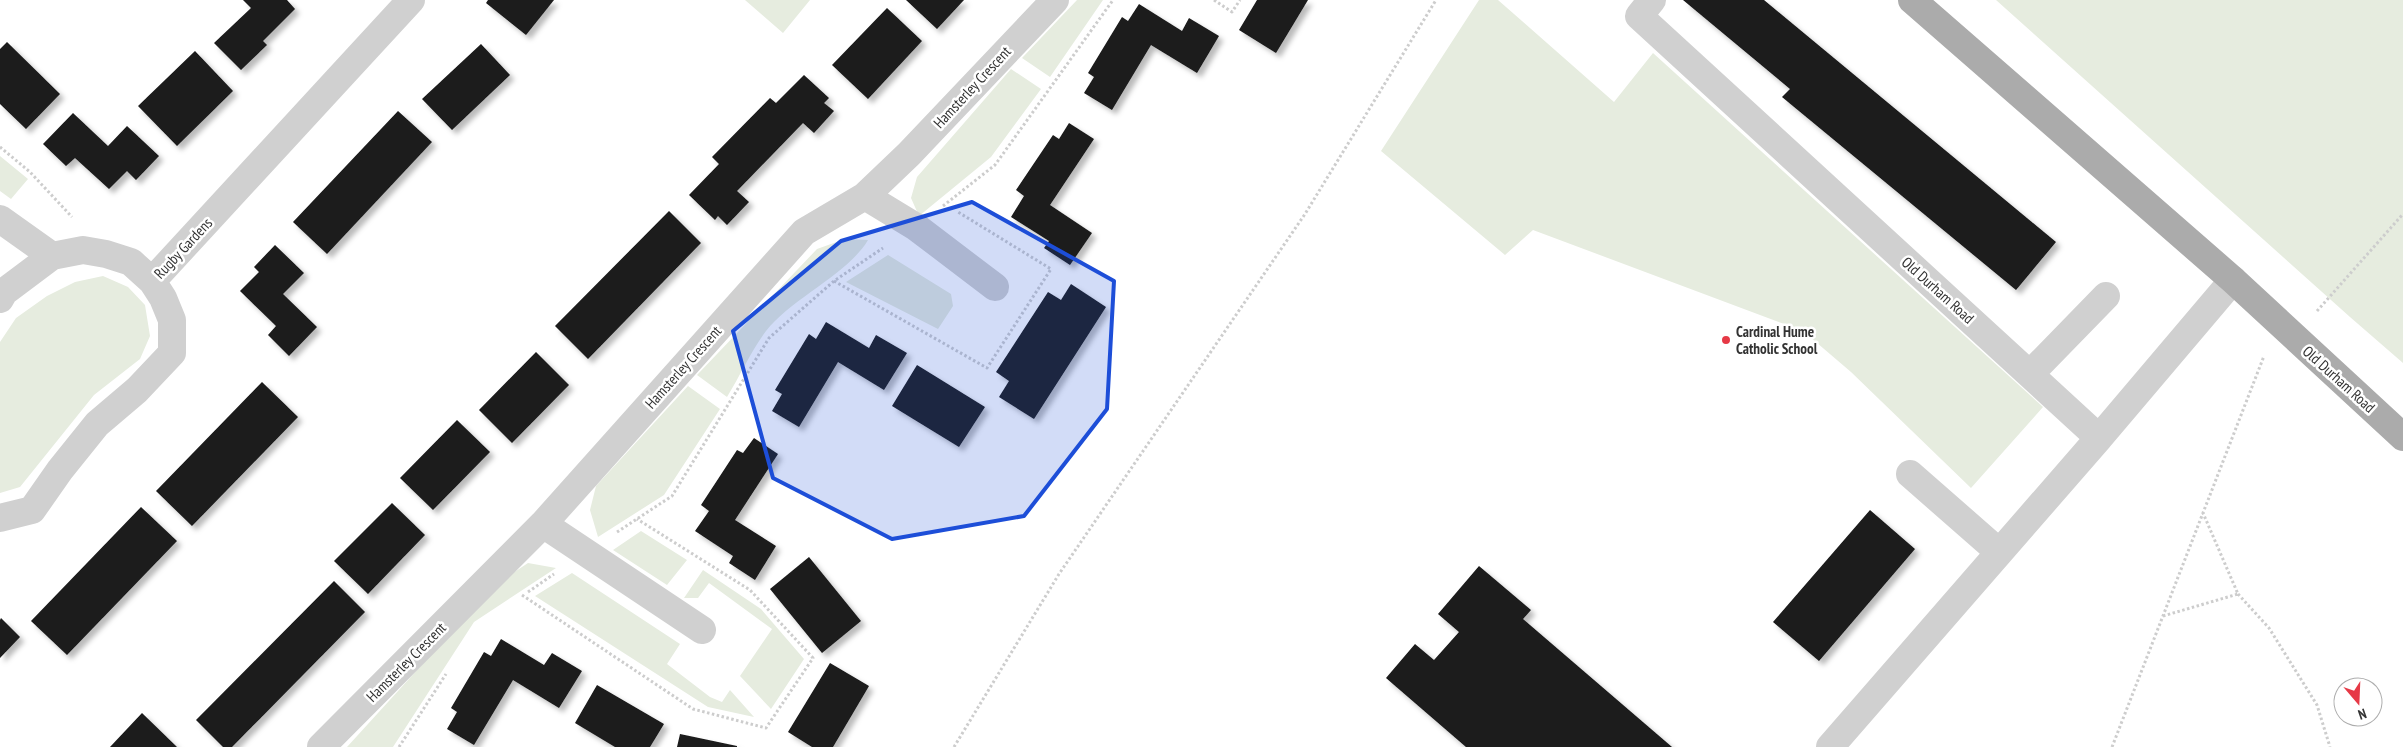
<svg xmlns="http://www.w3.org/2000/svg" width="2403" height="747" viewBox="0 0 2403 747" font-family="'PT Sans Narrow',sans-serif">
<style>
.green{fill:#e6ecdf}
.building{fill:#1a1a1a;filter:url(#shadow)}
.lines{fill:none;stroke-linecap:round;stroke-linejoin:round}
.path{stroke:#cdcdcd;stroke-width:3;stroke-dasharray:2.5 2.5;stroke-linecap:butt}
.minor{stroke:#d0d0d0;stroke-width:28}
.major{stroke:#ababab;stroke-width:28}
.marked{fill:#1d4ed8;fill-opacity:0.2;stroke:#1d4ed8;stroke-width:4;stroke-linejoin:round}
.poi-dot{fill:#e63946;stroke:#fff;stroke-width:2}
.labels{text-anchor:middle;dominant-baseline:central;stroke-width:5;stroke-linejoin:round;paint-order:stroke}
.street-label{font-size:15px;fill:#333;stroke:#fff}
.poi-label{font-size:15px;font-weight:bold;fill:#333;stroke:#fff;text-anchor:start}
</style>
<defs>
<filter id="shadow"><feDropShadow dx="4.5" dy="4.5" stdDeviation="2.5" flood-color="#0004"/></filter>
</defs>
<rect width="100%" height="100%" fill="#fff"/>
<!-- green -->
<path class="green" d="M745,0H810L783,33Z
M1077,0H1103L1050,77L1022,58Z
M1479,0H1498L1614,102L1653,53L2043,407L1971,488L1851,372L1803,331L1533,230L1505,255L1381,151Z
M1996,0H2403V363L2350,317Z
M1011,69L1041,89L991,157L919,216L911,198L917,177Z
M0,156L28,179L11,199L0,191Z
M845,239L868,240C848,274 792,298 766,331C751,351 740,376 727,397L697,375L817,249Z
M888,255L951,294L953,306L938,329L846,282Z
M103,276L128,287L145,305L150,336L140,359L94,395L20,487L0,493V342L16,318L47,296L75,282Z
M688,386L720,409L664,495L598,537L590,510L596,486Z
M641,531L687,560L667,585L613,550Z
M528,563L556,568L474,622L393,747H347L470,612L504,579Z
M703,570L761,609L804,659L771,709L740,676L772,629L709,583L698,598H684Z
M572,573L680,644L667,664L710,697L722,702L730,690L754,717L708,707L535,596Z"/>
<!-- building -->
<path class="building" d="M243,0H287L295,9L263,41L267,45L241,70L214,43L251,8Z
M488,0H554L526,35L486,3Z
M906,0H964L937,29Z
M1257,0H1308L1276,53L1239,30Z
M1683,0H1764L2056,242L2016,290L1782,97L1790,89Z
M1139,4L1182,31L1189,18L1219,36L1197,73L1151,45L1112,110L1084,93L1094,77L1088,73L1122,17L1128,21Z
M887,8L922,41L868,99L832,65Z
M7,42L60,94L26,129L0,104V49Z
M481,44L510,75L452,130L422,99Z
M195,51L233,91L177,146L138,106Z
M804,75L829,98L824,103L834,111L814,133L803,123L737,191L749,202L727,225L718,216L715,220L689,195L719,164L712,157L770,98L776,103Z
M398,111L432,142L327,254L293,222Z
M73,113L108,146L127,126L159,156L136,180L127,171L109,189L75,158L66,166L43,144Z
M1069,123L1094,139L1050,205L1092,233L1070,265L1044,248L1049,241L1011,217L1024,196L1016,190L1053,135L1059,139Z
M669,211L701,243L588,359L555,326Z
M275,245L304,273L283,294L317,327L289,356L268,335L276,326L240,291L259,272L254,267Z
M1071,284L1106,307L1034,419L999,397L1009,381L996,372L1048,292L1061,300Z
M826,322L869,348L876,335L907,353L884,390L838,362L799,427L772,411L782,394L775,390L809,334L816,339Z
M536,352L569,385L512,443L479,410Z
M917,365L985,407L959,447L892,406Z
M262,382L298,417L192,526L156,491Z
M457,420L490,452L433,510L400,478Z
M754,438L778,454L735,520L776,546L755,580L729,563L733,556L695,531L709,511L701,505L737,450L743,453Z
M392,503L425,535L368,594L334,561Z
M141,507L177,541L67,655L31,621Z
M1870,510L1915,549L1819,661L1773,622Z
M809,557L861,621L822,653L770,589Z
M1479,566L1531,610L1523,619L1672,747H1466L1386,678L1415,644L1434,660L1459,632L1438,614Z
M334,581L365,612L232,747H223L196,720Z
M1,618L20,637L0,658V620Z
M501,639L544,665L552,653L582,671L559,708L513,680L474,745L447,729L457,712L451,708L484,652L491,656Z
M830,663L869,686L833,747H812L788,732Z
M597,685L664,724L650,747H615L575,723Z
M142,713L177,747H110Z
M680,734L737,746V747H677Z"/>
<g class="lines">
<!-- path -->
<path class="path" d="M1214,0L1232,12L1240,0
M0,147L30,172L72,217
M943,206L995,165L1113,0
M834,281L987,368L1051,269L958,212
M2317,311L2403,214
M617,532L672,496L769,338L834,281L883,248
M528,592L554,574
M2238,594L2269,628L2317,705L2330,747
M522,595L693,709L766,728L813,658L750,590L637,519
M2163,616L2238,594L2203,513
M399,747L446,674
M954,747L1059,574L1305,214L1436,0
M2112,747L2264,356"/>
<!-- minor -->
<path class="minor" d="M1652,0L1639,16L2099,438L2233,280
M865,196L916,227L995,287
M0,219L52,256L83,250L106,254L131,262L152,281L163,298L172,320V353L137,390L97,424L60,470L32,510L0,518
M152,281L411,0
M0,299L4,292L52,256
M2030,374L2106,296
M1910,474L1999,552
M543,524L702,630
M321,747L543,524L804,232L865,196L909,154L1055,0
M1830,747L2099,438"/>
<!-- major -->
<path class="major" d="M1912,0L2233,280L2403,437"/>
</g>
<!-- marked area -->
<path class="marked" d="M972,202L1114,281L1107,409L1024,516L892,539L773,478L733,331L841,241Z"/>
<!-- markers -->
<circle class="poi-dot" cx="1726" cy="340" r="5"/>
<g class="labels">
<!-- street labels -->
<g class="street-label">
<text transform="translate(972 87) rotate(-47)">Hamsterley Crescent</text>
<text transform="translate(183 248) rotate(-47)">Rugby Gardens</text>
<text transform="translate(1938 290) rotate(42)">Old Durham Road</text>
<text transform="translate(683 367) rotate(-48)">Hamsterley Crescent</text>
<text transform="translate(2339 379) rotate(42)">Old Durham Road</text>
<text transform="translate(406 662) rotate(-45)">Hamsterley Crescent</text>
</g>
<!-- poi labels -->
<g class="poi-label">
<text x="1736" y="331">Cardinal Hume<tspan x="1736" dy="17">Catholic School</tspan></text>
</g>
</g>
<!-- north arrow -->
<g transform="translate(2358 702) rotate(161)"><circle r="24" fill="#ffffff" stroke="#adadad"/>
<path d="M0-4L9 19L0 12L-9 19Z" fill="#e63946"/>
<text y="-8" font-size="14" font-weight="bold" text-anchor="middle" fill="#333333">N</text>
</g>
</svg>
